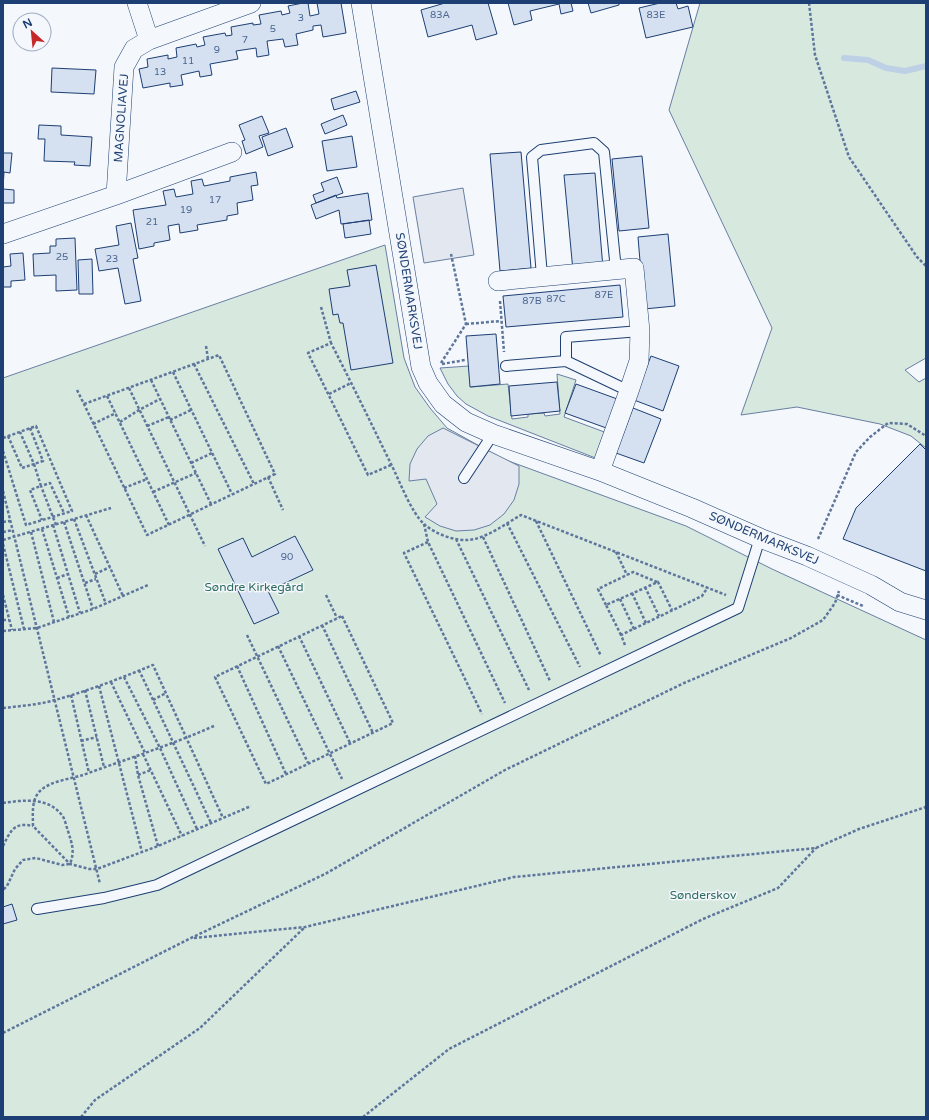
<svg xmlns="http://www.w3.org/2000/svg" width="929" height="1120" viewBox="0 0 929 1120" font-family="'Varela Round',sans-serif">
<style>
.green{fill:#d7e8df;stroke:#687fa3}
.parking{fill:#e3e8f0;stroke:#687fa3}
.lines{fill:none;stroke-linecap:round;stroke-linejoin:round}
.stream{stroke:#bed0e5;stroke-width:6}
.building{fill:#d5e0f0;stroke:#1d3f73}
.lane-casing{stroke:#1d3f73;stroke-width:12}
.street-casing{stroke:#1d3f73;stroke-width:20}
.path{stroke:#5e769c;stroke-width:2.5;stroke-dasharray:3 2;stroke-linecap:butt}
.lane{stroke:#f4f7fb;stroke-width:10}
.street{stroke:#f4f7fb;stroke-width:19}
.labels{text-anchor:middle;dominant-baseline:central;stroke-width:3;stroke-linejoin:round;paint-order:stroke}
.number-label{font-size:10px;fill:#4b6792}
.street-label{font-size:12px;fill:#1d3f73;stroke:#f4f7fb}
.park-label{font-size:12px;fill:#2c6c60;stroke:#f4f7fb}
</style>
<rect width="100%" height="100%" fill="#f4f7fb"/>
<!-- green -->
<path class="green" d="M700,3H926V358L905,370L919,382L926,378V448L911,436L880,424L797,407L741,415L772,328L669,110Z
M385,245L404,358L415,387L430,408L447,428L503,459L686,526L772,569L926,640V1117H3V378Z
M469,366L471,387L508,384L512,419L528,417V414L544,413L545,416L560,414L557,374L576,380L564,417L607,433L598,459L488,416L466,404L457,396L448,384L440,368Z"/>
<!-- parking -->
<path class="parking" d="M463,188L474,255L424,263L413,197Z
M443,428L519,466V484L514,500L504,514L490,525L474,530L456,531L440,526L425,517L437,504L426,479L409,481L410,464L417,449L428,436Z"/>
<g class="lines">
<!-- stream -->
<path class="stream" d="M844,58L868,60L886,68L905,71L926,66"/>
</g>
<!-- building -->
<path class="building" d="M303,3H308L310,16L319,14L317,3H341L346,33L323,37L321,25L313,26V30L296,34L298,45L285,47L283,39L267,41L269,55L257,57L256,48L236,51L238,59L210,64L212,75L200,77L199,71L181,75L183,85L170,87V83L143,88L139,69L148,67L147,59L168,55V59L177,57L176,48L196,44L197,47L205,45L203,37L225,33L226,36L232,35L231,27L253,23V25L261,24L259,15L281,11L282,15L290,13L288,6Z
M445,3H488L497,34L476,40L472,25L428,37L421,10Z
M508,3H571L573,11L561,14L559,4L530,11L532,20L514,25Z
M588,3H619V5L591,13Z
M660,3H676L678,9L688,6L693,27L646,38L639,8Z
M52,68L96,70L94,94L51,92Z
M356,91L360,102L334,110L331,99Z
M343,115L347,125L325,134L321,124Z
M262,116L269,133L259,136L263,147L246,154L242,141L245,140L239,125Z
M39,125L61,126V135L92,137L90,166L74,165L75,162L44,161L45,139H38Z
M286,128L293,147L268,156L262,137Z
M352,136L357,167L327,171L322,141Z
M521,152L531,268L500,271L490,154Z
M3,153H12L10,173L4,172L3,189L14,190V203H3Z
M642,156L649,228L619,231L612,159Z
M256,172L258,185L251,186L253,200L237,203L238,214L227,216V220L197,225L198,230L180,233L179,224L168,226L170,240L154,243V246L139,249L133,210L166,205L163,191L174,189L176,197L193,194L191,181L202,179L204,186L230,181V177Z
M595,173L603,268L573,271L564,175Z
M337,177L343,193L316,203L313,195L324,191L321,183Z
M368,193L372,220L341,224L339,210L316,219L311,205L336,195L337,198Z
M369,220L371,234L345,238L343,224Z
M131,223L138,258L133,259L141,301L125,304L118,268L99,271L95,249L119,245L116,226Z
M668,234L675,306L644,309L638,237Z
M75,238L77,290L56,291V275L34,276L33,254L50,253V246H56V239Z
M23,253L25,280L11,281V287H3V267L11,266L10,254Z
M92,259L93,294H79L78,260Z
M376,265L393,363L351,370L343,323H340L338,314L333,315L329,289L350,286L347,270Z
M620,285L623,317L506,327L503,296Z
M496,334L500,384L470,387L466,336Z
M651,356L679,366L663,411L634,400Z
M557,382L560,411L511,416L509,386Z
M576,384L620,400L609,429L565,413Z
M633,408L661,419L644,463L616,453Z
M920,444L926,450V571L843,539L856,508Z
M295,536L313,570L268,591L279,613L254,624L218,549L243,538L252,557Z
M12,904L17,920L3,924V907Z"/>
<g class="lines">
<!-- lane casing -->
<g class="lane-casing">
<path id="lane" d="M542,276L532,157L541,150L594,143L604,152L616,270
M506,366L566,361
M629,391L566,361V337L640,331
M464,478L493,434
M37,909L104,898L157,885L738,608L760,538"/>
</g>
<!-- street casing -->
<g class="street-casing">
<path id="street" d="M137,3L149,40
M361,3L421,367L428,383L443,404L466,422L493,434L600,471L692,508L760,538L807,556L871,585L900,602L926,610
M116,195L124,67L134,49L149,40L251,3
M3,234L116,195L232,152
M498,281L634,268L640,331L639,361L629,391L600,471"/>
</g>
<!-- path -->
<path class="path" d="M809,3L815,55L849,157L917,257L926,266
M500,301L504,352
M321,307L331,343
M466,324L501,321
M206,346L208,359
M441,363L466,324L451,254
M194,364L254,484
M442,364L465,360
M173,372L232,494
M151,380L211,504
M129,388L205,546
M77,390L84,404L147,535L275,474L219,355L84,404
M329,394L351,383
M107,396L169,525
M170,420L191,410
M120,422L139,410L160,399
M93,424L116,413
M147,426L169,417
M30,428L43,461L34,464L41,486L30,490L42,520
M8,436L22,468L34,464L20,432
M3,438L36,426L72,511L26,525L3,451
M191,463L212,453
M391,465L368,475L308,353L331,343C352,384 372,425 392,466C400,482 411,512 424,524C435,534 454,541 469,540C487,538 505,524 521,515L726,595
M268,477L283,510
M124,488L147,479
M3,491L100,884
M153,492L196,473
M86,515L123,596
M74,519L106,604
M536,521L601,656
M3,522L10,521
M64,522L93,609
M507,523L580,667
M424,524L428,542L505,703
M53,525L80,613
M56,525L41,486L50,483L64,513
M42,529L69,617
M3,532L13,530
M31,532L54,622
M483,537L550,681
M456,539L529,690
M818,539L856,452L870,437L888,423L907,424L926,436
M3,540L111,508
M428,542L404,553L482,714
M3,544L24,629
M616,552L627,575
M95,574L110,567
M57,578L68,574
M85,583L96,579
M645,587L659,616
M632,593L646,623
M3,595L12,630
M326,595L337,618
M837,595L863,606
M620,599L634,629
M606,605L598,589L633,572L657,582
M342,616L393,723L266,784L215,677Z
M3,620H9
M322,625L373,733
M3,631L37,628L93,609L148,585
M247,635L308,763
M621,635L606,605L658,582L672,610
M299,636L350,743
M625,645L621,635L702,596L708,587
M278,646L342,779
M237,666L286,774
M139,670L211,823
M124,677L160,748L197,829
M111,682L145,753
M99,686L142,852
M85,690L104,767
M71,695L89,773
M153,700L166,693
M3,708C20,706 38,705 55,700C88,691 121,678 153,665L223,818
M214,726C171,745 127,759 83,775C70,779 50,781 40,791C31,800 33,814 33,826L70,864L89,869H97L158,846L251,806
M81,741L97,737
M143,754L182,836
M135,756L138,775L158,846
M138,775L151,770
M3,803C23,800 47,797 61,814C65,818 66,826 68,831C72,844 75,851 70,864L62,865L36,858L23,860L15,869L7,886L3,890
M3,846C11,830 14,822 33,826
M194,938L305,927L514,877L816,848L859,829L926,807
M3,1033L191,938L325,874L505,770L684,683L791,638L823,620L835,603L839,591
M81,1117L95,1100L200,1028L304,928
M363,1117L449,1049L703,919L778,888L816,848"/>
<!-- lane -->
<use href="#lane" class="lane"/>
<!-- street -->
<use href="#street" class="street"/>
</g>
<g class="labels">
<!-- number labels -->
<g class="number-label">
<text x="440" y="15">83A</text>
<text x="656" y="15">83E</text>
<text x="301" y="18">3</text>
<text x="273" y="29">5</text>
<text x="245" y="40">7</text>
<text x="217" y="50">9</text>
<text x="188" y="61">11</text>
<text x="160" y="72">13</text>
<text x="215" y="200">17</text>
<text x="186" y="210">19</text>
<text x="152" y="222">21</text>
<text x="62" y="257">25</text>
<text x="112" y="259">23</text>
<text x="604" y="295">87E</text>
<text x="556" y="299">87C</text>
<text x="532" y="301">87B</text>
<text x="287" y="557">90</text>
</g>
<!-- street labels -->
<g class="street-label">
<text transform="translate(121 118) rotate(-86)">MAGNOLIAVEJ</text>
<text transform="translate(409 291) rotate(81)">SØNDERMARKSVEJ</text>
<text transform="translate(764 538) rotate(23)">SØNDERMARKSVEJ</text>
</g>
<!-- park labels -->
<g class="park-label">
<text x="254" y="587">Søndre Kirkegård</text>
<text x="703" y="895">Sønderskov</text>
</g>
</g>
<!-- border -->
<rect width="929" height="1120" fill="none" stroke="#1d3f73" stroke-width="8"/>
<!-- north arrow -->
<g transform="translate(32 32) rotate(333)"><circle r="19" fill="#f4f7fb" stroke="#9eadc5"/>
<path d="M0-3L7 15L0 10L-7 15Z" fill="#c62828"/>
<text y="-6" font-size="11" font-weight="bold" text-anchor="middle" fill="#1d3f73">N</text>
</g>
</svg>
